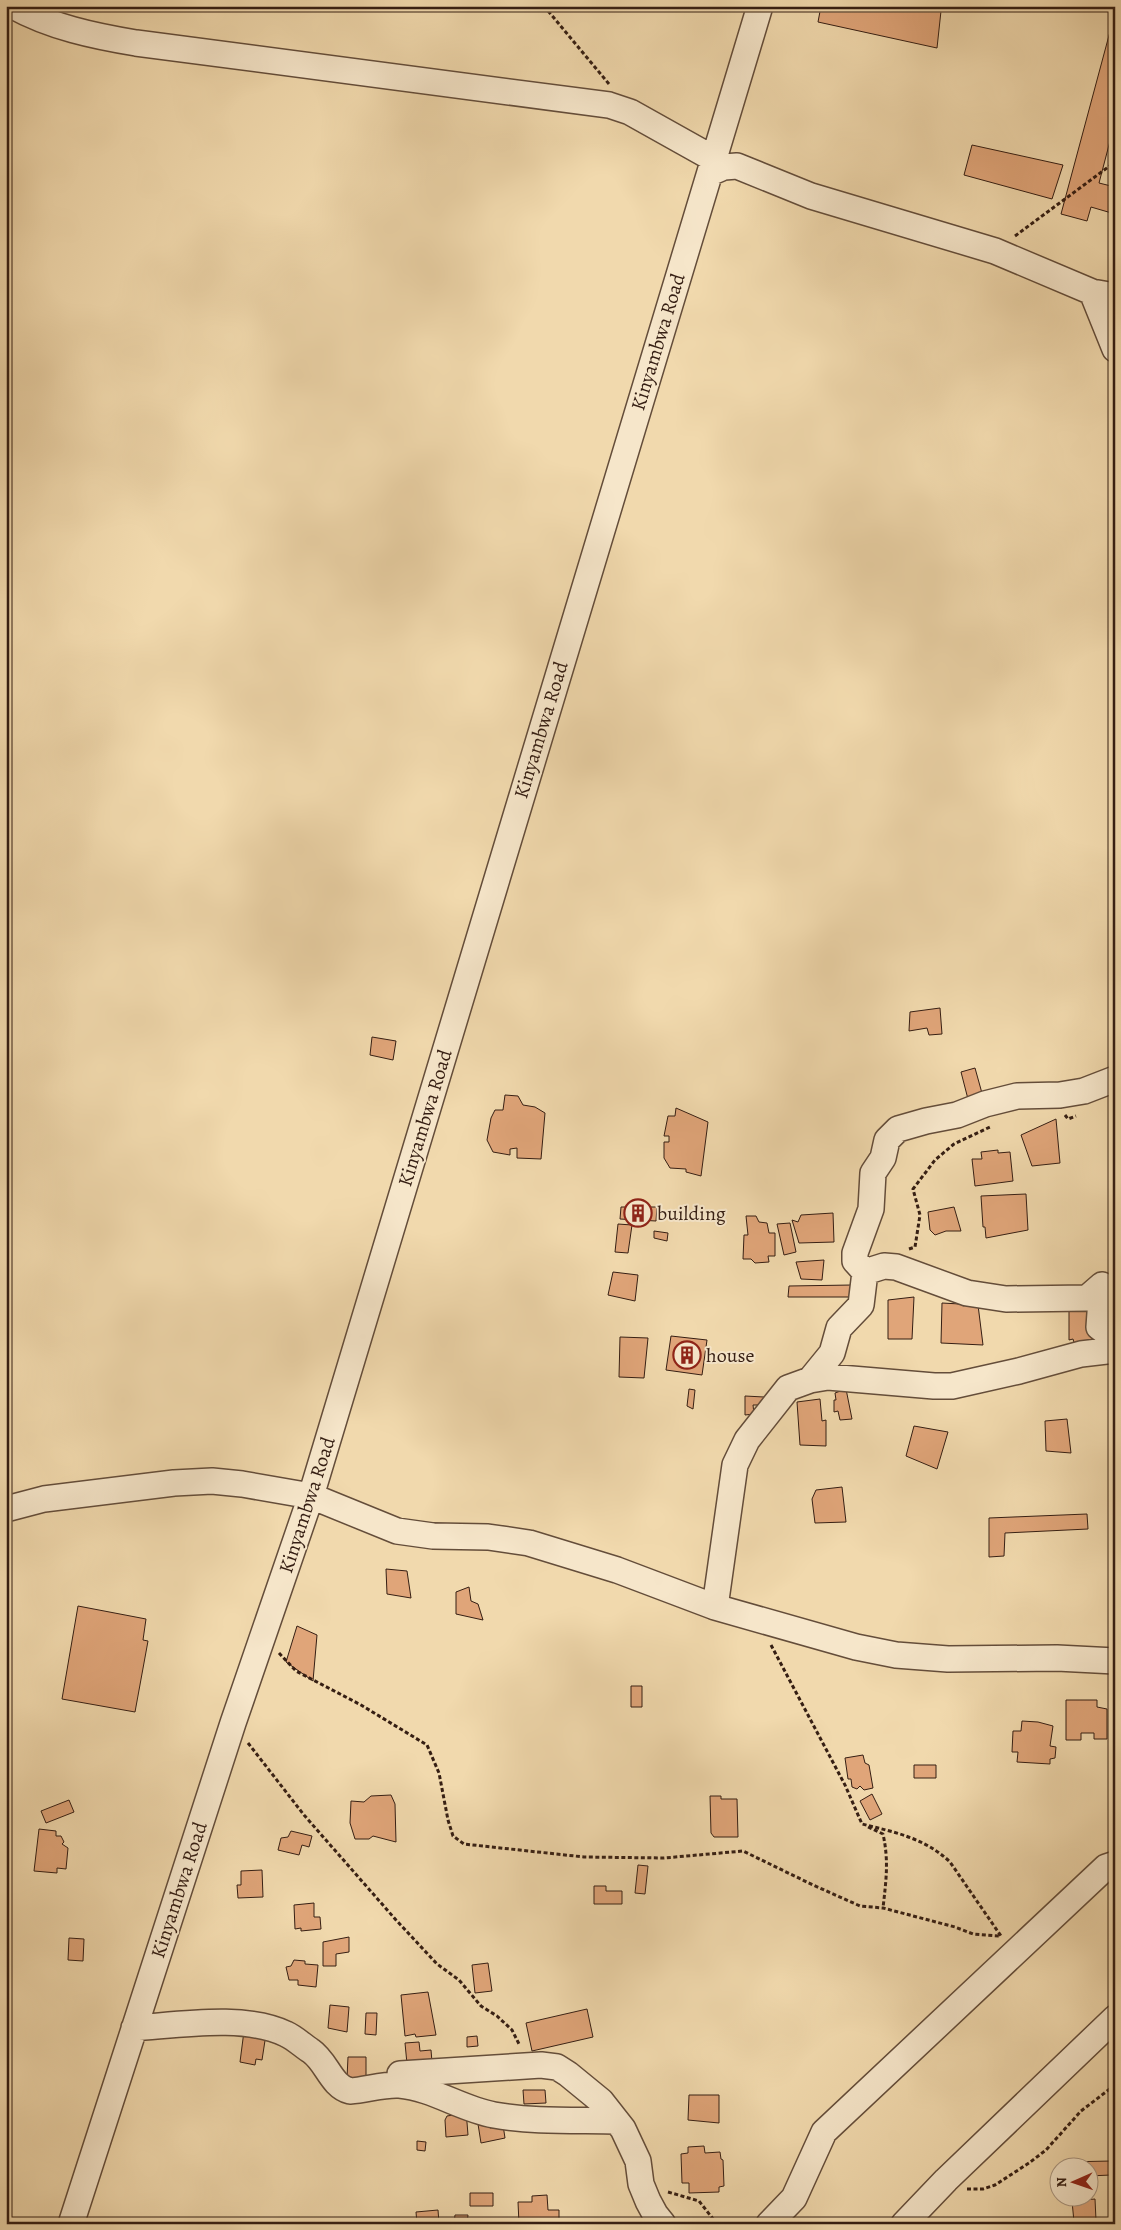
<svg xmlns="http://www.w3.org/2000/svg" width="1121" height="2230" viewBox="0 0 1121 2230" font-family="Alegreya,serif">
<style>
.building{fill:#e0a579;stroke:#351e13}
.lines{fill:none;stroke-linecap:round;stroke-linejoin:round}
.minor-casing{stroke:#644d3a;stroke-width:28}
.path{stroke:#351e13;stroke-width:3;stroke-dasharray:4 2.5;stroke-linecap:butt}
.minor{stroke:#f6e6ca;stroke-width:25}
.labels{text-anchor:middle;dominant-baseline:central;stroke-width:4;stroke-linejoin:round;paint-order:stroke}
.street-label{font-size:20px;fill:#351e13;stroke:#f6e6ca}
.poi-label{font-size:20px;fill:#351e13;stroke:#f6e6ca;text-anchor:start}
</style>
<rect width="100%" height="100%" fill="#f1d9ad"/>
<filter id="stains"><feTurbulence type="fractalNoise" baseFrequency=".004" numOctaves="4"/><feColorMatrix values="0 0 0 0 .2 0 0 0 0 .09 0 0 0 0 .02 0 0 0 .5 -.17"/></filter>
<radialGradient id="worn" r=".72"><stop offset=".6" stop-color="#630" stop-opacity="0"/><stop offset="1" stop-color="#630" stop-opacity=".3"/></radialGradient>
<!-- building -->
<path class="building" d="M821,6H922L941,11L937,48L818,22Z
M1115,13V122L1099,183L1115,187V214L1091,207L1087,221L1061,214Z
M972,145L1063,165L1052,199L964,175Z
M940,1008L942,1034L929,1035L927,1028L909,1031L910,1012Z
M372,1037L396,1041L393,1060L370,1055Z
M975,1068L985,1104L969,1103L961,1072Z
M505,1095L518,1096L523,1105L535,1107L545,1113L541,1159L517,1158V1148L510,1149V1155L493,1152L487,1140L491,1118L495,1110H503Z
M676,1108L708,1122L701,1176L686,1172V1169L670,1168L664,1158V1142H669V1136H664L668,1116H675Z
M1056,1119L1060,1163L1032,1166L1021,1135Z
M998,1150V1153L1010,1152L1013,1181L975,1186L972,1159H982L981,1152Z
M1026,1194L1028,1230L986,1238L985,1227H983L981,1196Z
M621,1207H657L656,1221L620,1219Z
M954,1207L961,1231H946L935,1235L930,1230L928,1212Z
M833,1213L834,1242L799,1243L792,1220L798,1222L801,1215Z
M746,1216H756L759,1222L767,1223L769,1233H775V1256H768L769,1262L755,1263L751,1259H743L744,1235H748Z
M790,1223L796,1252L784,1255L777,1224Z
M618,1224L632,1225L628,1253L615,1252Z
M654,1231L668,1233L667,1241L654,1238Z
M824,1260L822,1280L801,1279L796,1262Z
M613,1272L638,1275L635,1301L608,1295Z
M852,1285L855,1297H788L789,1286Z
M914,1297L912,1339H888V1300Z
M1111,1297H1115V1326H1104Z
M942,1303L978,1305L983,1345L941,1343Z
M1092,1310V1343L1075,1346L1073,1339L1069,1340V1311Z
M671,1336L707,1340L702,1375L666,1370Z
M620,1337L648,1338L644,1378L619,1377Z
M689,1389L695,1390L693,1409L687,1406Z
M846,1389L852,1419L840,1420L838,1411L834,1412V1400H836L835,1393Z
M745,1396L764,1397V1405H753L754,1414L745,1415Z
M820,1399L822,1421L826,1420V1446L800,1445L797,1402Z
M1067,1419L1071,1453L1046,1451L1045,1421Z
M914,1426L948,1432L937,1469L906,1456Z
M842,1487L846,1522L815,1523L812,1499L816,1490Z
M1087,1514L1088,1529L1005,1533L1004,1556L989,1557V1518Z
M386,1569L407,1571L411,1598L387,1594Z
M1112,1586H1115V1623H1111Z
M469,1587L471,1601L478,1604L483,1620L456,1614V1592Z
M78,1606L146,1619L143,1640L148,1641L135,1712L62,1699Z
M297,1626L317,1635L313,1681L286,1662Z
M631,1686H642V1707H631Z
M1066,1700H1097V1707L1107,1709V1739H1094V1733H1081V1740H1066Z
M1022,1721L1038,1722L1053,1726L1050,1746L1056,1747L1055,1758L1050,1759V1764L1017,1762L1018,1752H1012L1013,1731H1021Z
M863,1755L865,1763L869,1765L873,1788L864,1790L860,1786L857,1789L852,1787L851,1779H848L845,1758Z
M914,1765H936V1778H914Z
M872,1794L882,1814L870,1820L860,1801Z
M391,1795L395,1804L396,1842L373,1836L369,1839H355L350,1823L351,1801L364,1802L371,1796Z
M710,1796H721V1799H737L738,1837H714L711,1833Z
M69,1800L74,1812L46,1823L41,1811Z
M39,1829L56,1831V1836H61L64,1842L62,1844L68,1848L66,1869L57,1868V1873L34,1871Z
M291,1831L312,1836L309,1847L302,1845L299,1855L278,1850L281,1838L288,1837Z
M638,1865L648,1866L645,1894L635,1893Z
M262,1870L263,1897L238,1898L237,1885H241V1871Z
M594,1886H606V1891H622V1904H594Z
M314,1903V1917H320L321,1929L301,1931V1928L295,1929L294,1905Z
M349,1937V1952L336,1954V1966H323V1942Z
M69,1938L84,1939L83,1961L68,1960Z
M294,1960L305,1961V1964L318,1965L316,1987L298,1985V1980H289L286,1967L291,1966Z
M488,1963L492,1991L475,1993L472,1965Z
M428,1992L436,2035L416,2037L415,2034L405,2036L401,1995Z
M330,2005L349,2007L347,2032L328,2028Z
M587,2009L593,2037L532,2051L526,2023Z
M366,2013H377L376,2035L365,2034Z
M244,2031L266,2034L262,2060L256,2059L255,2065L240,2062Z
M477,2036L478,2046L467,2047V2037Z
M419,2042L420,2051L431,2050L432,2062L407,2064L405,2043Z
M348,2057H366V2079L347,2078Z
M523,2090H545L546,2103L524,2104Z
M689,2095H719V2123L688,2120Z
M466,2110L468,2135L446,2137L445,2120L447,2116L453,2115L456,2111Z
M489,2121L490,2128L503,2125L505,2138L481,2143L478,2124Z
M417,2141L426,2142L425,2151L417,2150Z
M704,2146L705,2153L720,2152L721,2159L723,2160L724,2186L719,2187V2192L689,2193V2183H682L681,2154L688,2153V2147Z
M1111,2161V2175L1088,2176V2168H1064V2162Z
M470,2193H493V2206H470Z
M547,2195L548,2210H559V2224H519L518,2202H532V2196Z
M1095,2199L1096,2220L1074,2222L1072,2201Z
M438,2210L439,2223L417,2224L416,2212Z
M455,2215H468L467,2224H454Z
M473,2220H497V2224H473Z"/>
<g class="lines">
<!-- minor casing -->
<g class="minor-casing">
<path id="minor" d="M13,6C51,27 94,36 136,43L609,105L630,112L714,159
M710,173L724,167L737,166L811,196L995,251L1092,292L1115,296
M1092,292L1115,349
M865,1272L855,1261V1253L871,1209L873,1173L883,1158L887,1140L898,1129L926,1121L957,1115L985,1104L1017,1096L1060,1095L1084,1091L1115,1079
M810,1380L832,1353L839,1328L861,1305L865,1272L884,1266L896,1267L967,1293L1006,1299L1087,1298L1102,1285L1099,1327L1115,1339
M6,1509L44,1499L174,1483L212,1481L242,1484L311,1496L397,1531L433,1536L488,1537L529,1543L617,1570L715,1607L856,1647L896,1655L948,1659L1057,1658L1115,1661
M715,1607L735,1465L747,1440L788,1388L810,1380L828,1377L934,1386H952L1019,1371L1081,1354L1115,1350
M134,2028C179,2025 245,2014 286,2034C295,2038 303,2046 311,2051C327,2062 331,2086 350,2091C366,2090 384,2084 399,2085C433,2088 461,2109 494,2115C534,2122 576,2120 616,2121
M400,2074L541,2065L557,2067L568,2074L601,2101L623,2129L638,2161L641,2184L648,2201L655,2214L663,2224
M71,2224L233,1723L311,1496L760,6
M769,2224L794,2198L824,2132L1106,1867L1115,1864
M904,2224L946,2180L1115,2018"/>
</g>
<!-- path -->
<path class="path" d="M544,6L609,84
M1015,236L1115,162
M1065,1115L1068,1119L1076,1116
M909,1249L915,1247L920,1215L913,1189L935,1160L954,1144L992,1126
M771,1645L845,1785L862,1824C894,1832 925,1838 950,1862L1001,1936
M279,1653L296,1671L361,1705L427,1745L439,1773L448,1820L453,1836L464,1844L584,1857L664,1858L743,1851L813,1885L860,1906L883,1908L955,1927L973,1934L999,1936
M248,1743L304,1815L396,1920L437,1964L459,1980L481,2006L497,2016L512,2030L519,2044
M868,1827L883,1834C889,1861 886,1881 883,1908
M967,2189H983L995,2185L1029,2163L1046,2150L1081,2111L1115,2085
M668,2192L699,2201L717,2224"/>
<!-- minor -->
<use href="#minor" class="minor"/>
</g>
<!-- icons -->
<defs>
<g id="building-ring" transform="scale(1.4375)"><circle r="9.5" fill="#f6e6ca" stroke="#8f2418" stroke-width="1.5"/><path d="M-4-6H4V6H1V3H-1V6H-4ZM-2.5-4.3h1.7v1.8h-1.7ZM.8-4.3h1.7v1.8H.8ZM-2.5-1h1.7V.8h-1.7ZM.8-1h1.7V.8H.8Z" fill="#8f2418"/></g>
</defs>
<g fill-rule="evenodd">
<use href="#building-ring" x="638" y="1213"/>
<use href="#building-ring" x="687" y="1355"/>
</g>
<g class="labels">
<!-- street labels -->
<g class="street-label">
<text transform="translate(658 342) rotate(-73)">Kinyambwa Road</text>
<text transform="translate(541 730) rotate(-73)">Kinyambwa Road</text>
<text transform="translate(425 1118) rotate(-73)">Kinyambwa Road</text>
<text transform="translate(307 1505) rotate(-72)">Kinyambwa Road</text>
<text transform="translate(179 1890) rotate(-72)">Kinyambwa Road</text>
</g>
<!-- poi labels -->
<g class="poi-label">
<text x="657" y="1213">building</text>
<text x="706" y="1355">house</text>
</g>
</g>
<!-- margin -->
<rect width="1121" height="2230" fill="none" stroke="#f1d9ad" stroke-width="25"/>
<rect x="8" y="8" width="1106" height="2215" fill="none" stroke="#351e13" stroke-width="2.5"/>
<rect x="12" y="12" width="1096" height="2205" fill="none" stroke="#351e13"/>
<!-- north arrow -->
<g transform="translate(1074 2182) rotate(268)"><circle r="24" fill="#f6e6ca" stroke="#a99681"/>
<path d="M0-4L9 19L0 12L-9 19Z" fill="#8f2418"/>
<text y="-8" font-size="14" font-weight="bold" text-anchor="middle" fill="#351e13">N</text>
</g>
<rect width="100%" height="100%" filter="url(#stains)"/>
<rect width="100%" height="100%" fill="url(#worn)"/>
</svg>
